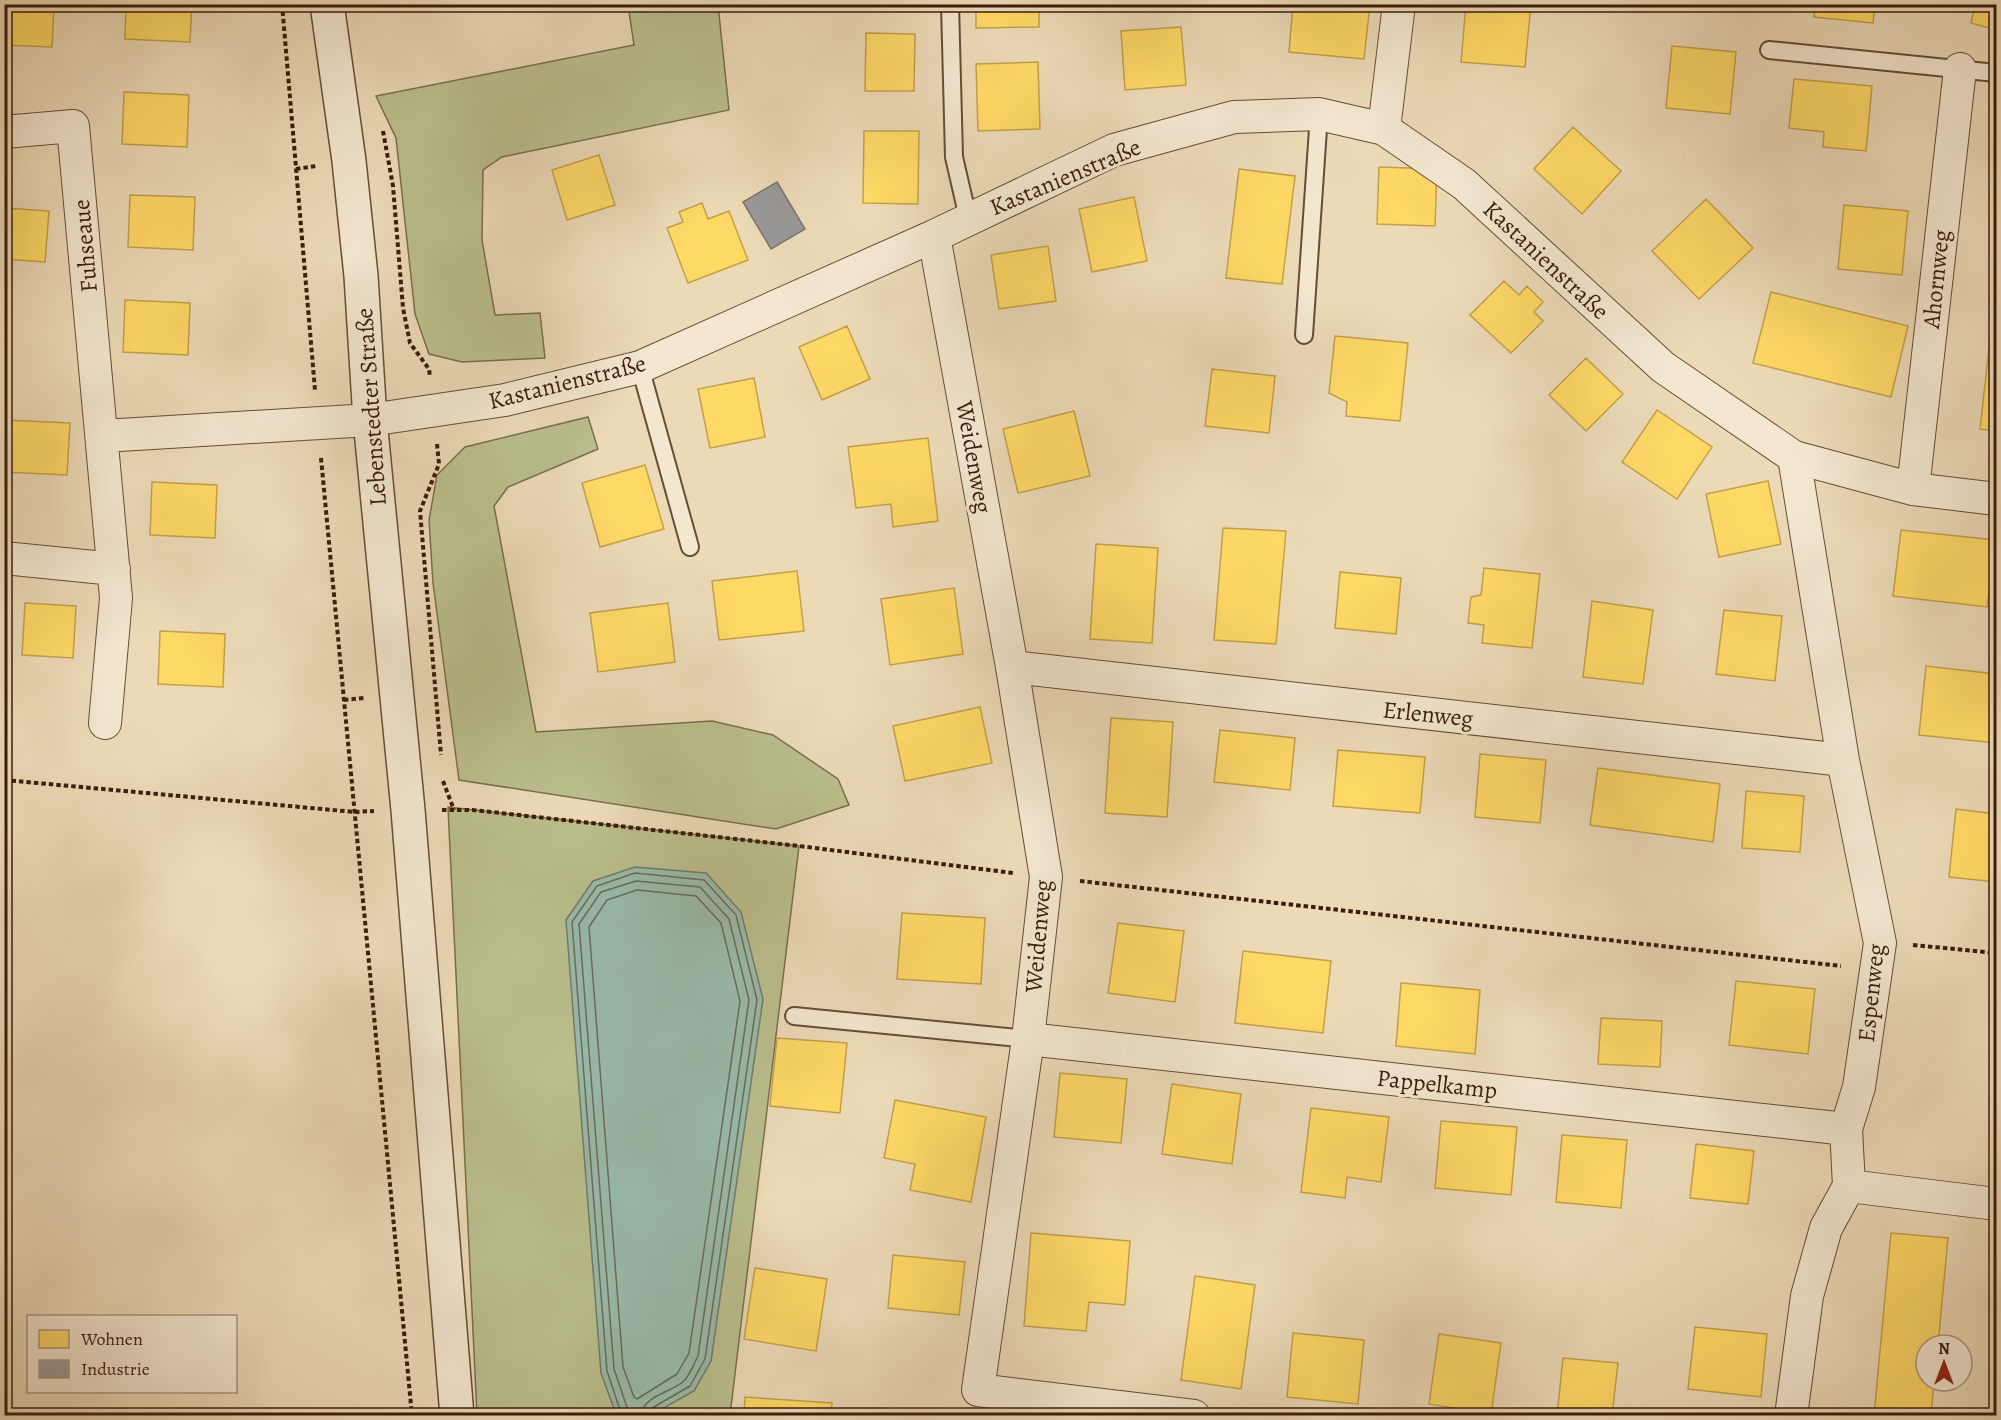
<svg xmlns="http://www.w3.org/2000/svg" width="2001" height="1420" viewBox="0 0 2001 1420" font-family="Alegreya,serif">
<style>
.green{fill:#babf8d;stroke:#7a6e4c;stroke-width:1.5}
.water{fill:#99bbab;stroke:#737b6b;stroke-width:1.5}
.homes{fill:#ffd966;stroke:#c4a04b;stroke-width:1.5}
.industry{fill:#999;stroke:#7d746e;stroke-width:1.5}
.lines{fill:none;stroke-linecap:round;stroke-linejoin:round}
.shore{stroke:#6a6c5b;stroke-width:1.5}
.service-casing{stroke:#674c36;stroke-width:20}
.minor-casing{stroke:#674c36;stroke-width:34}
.tertiary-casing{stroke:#674c36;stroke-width:36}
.path{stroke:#3b1c0b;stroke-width:4;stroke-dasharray:4.5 3;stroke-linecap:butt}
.service{stroke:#f3e7d0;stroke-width:16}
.minor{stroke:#f3e7d0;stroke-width:32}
.tertiary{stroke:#f3e7d0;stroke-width:33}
.labels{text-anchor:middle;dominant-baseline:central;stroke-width:6;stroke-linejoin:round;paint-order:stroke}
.street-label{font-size:24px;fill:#3b1c0b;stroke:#f3e7d0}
</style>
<rect width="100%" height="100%" fill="#ecdab7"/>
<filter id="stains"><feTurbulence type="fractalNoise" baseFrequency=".00333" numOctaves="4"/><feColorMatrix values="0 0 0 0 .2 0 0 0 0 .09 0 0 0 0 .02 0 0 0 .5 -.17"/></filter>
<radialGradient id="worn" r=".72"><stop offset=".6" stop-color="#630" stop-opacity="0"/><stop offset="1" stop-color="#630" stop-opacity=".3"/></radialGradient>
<!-- green -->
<path class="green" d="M628,5H718L729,110L502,157L483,170L482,240L495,315L540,313L545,358L462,362L429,354L415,314L396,138L376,96L634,45Z
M588,417L598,449L508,487L494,506L536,732L712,721L773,735L838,779L849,805L776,829L459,780L433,583L429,520L437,475L465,447Z
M448,807L799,846L730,1415H477Z"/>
<!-- water -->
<path class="water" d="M635,867L706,873L741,912L763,999L711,1361L694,1391L651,1415L616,1414L601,1373L566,920L593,881Z"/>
<!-- homes -->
<path class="homes" d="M4,4H54L52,47L4,45Z
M126,4H192L190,42L125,39Z
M976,4H1039V27L976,28Z
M1293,4H1370L1364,59L1289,52Z
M1466,4H1531L1525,67L1461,62Z
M1816,4H1875L1873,23L1814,17Z
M1957,4H1996V30L1971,23L1974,10Z
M1181,27L1186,85L1125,90L1121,31Z
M866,33L915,34L914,91H865Z
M1672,46L1736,52L1730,114L1666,108Z
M1038,62L1040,129L978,131L976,64Z
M1794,79L1872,86L1866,151L1823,147L1824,132L1789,128Z
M124,92L189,95L187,147L122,144Z
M1573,127L1621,171L1582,214L1534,169Z
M864,131H919L918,204L863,203Z
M599,155L615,205L567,220L552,170Z
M1379,167L1437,169L1435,226L1377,224Z
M1239,169L1295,176L1282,284L1226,278Z
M130,195L195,197L193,250L128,247Z
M1134,197L1147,261L1092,272L1079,209Z
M1706,199L1753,248L1699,299L1652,251Z
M702,203L708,219L729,211L748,260L688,283L667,228L683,222L679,212Z
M1844,205L1908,211L1902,275L1838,269Z
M4,208L49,211L45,262L4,259Z
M1048,246L1056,301L999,309L991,255Z
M1504,281L1519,295L1527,286L1543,302L1534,312L1543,321L1511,353L1470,315Z
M1771,292L1908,326L1891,397L1753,363Z
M125,300L190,303L188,355L123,352Z
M847,326L870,379L822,400L799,347Z
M1335,336L1408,343L1400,421L1346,416L1347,402L1329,393Z
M1989,348L1996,349V431L1980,429Z
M1586,358L1623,394L1586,431L1549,395Z
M1212,369L1275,376L1269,433L1205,426Z
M754,378L765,437L710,448L698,389Z
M1657,410L1712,447L1677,499L1622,462Z
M1074,411L1090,476L1018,493L1003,429Z
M5,420L70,423L67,475L4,472Z
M928,438L938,521L893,527L891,504L856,508L848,447Z
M645,465L664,529L600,547L582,483Z
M1768,481L1781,544L1719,557L1706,494Z
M152,482L217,485L215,538L150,535Z
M1223,528L1286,531L1276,644L1214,640Z
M1901,530L1995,540L1987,607L1893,596Z
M1096,544L1158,548L1152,643L1090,639Z
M1484,568L1540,574L1532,648L1482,643L1484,625L1468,623L1471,597L1481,595Z
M797,571L804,631L719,640L712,581Z
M1340,572L1401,578L1396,634L1335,628Z
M954,588L963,654L890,665L881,599Z
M1592,601L1653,610L1643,684L1583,677Z
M25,603L76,606L73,658L22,655Z
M668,603L675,662L598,672L590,613Z
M1724,610L1782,616L1775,681L1716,674Z
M160,631L225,634L223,687L158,684Z
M1926,666L1996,674V743L1919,735Z
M980,707L992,763L905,781L893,726Z
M1111,718L1173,722L1167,817L1105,813Z
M1220,730L1295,738L1290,790L1214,782Z
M1338,750L1425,757L1420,813L1333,806Z
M1480,754L1546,760L1540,823L1475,817Z
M1598,768L1720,784L1713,842L1590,825Z
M1746,791L1804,796L1800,852L1742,848Z
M1956,809L1996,814V882L1949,877Z
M902,913L985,918L981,984L897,979Z
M1118,923L1184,931L1175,1002L1108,993Z
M1243,951L1331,961L1323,1033L1235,1023Z
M1736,981L1815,989L1808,1054L1729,1045Z
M1401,983L1480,990L1475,1054L1396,1046Z
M1601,1018L1662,1021L1660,1067L1598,1064Z
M777,1038L847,1043L840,1113L770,1106Z
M1060,1073L1127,1079L1121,1143L1054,1137Z
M1172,1084L1241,1094L1232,1164L1162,1154Z
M895,1100L986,1117L971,1202L910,1190L915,1164L884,1158Z
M1311,1108L1389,1117L1381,1182L1347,1177L1345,1198L1301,1192Z
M1441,1121L1517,1127L1511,1195L1435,1188Z
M1562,1135L1627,1140L1621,1208L1556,1202Z
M1696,1144L1754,1151L1748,1204L1690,1198Z
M1031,1233L1130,1241L1125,1305L1089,1302L1086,1331L1024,1326Z
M1891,1233L1948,1238L1938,1345H1926V1381H1934L1931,1416H1874Z
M893,1255L965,1262L959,1315L888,1308Z
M755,1268L827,1279L816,1351L744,1339Z
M1195,1276L1255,1285L1241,1389L1181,1380Z
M1695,1327L1767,1334L1761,1397L1688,1389Z
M1293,1333L1364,1340L1358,1404L1287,1397Z
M1439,1334L1501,1343L1491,1414L1429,1404Z
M1563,1358L1618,1363L1612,1416H1557Z
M745,1397L832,1403L831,1416H744Z"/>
<!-- industry -->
<path class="industry" d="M777,182L805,229L771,249L743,202Z"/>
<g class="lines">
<!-- shore -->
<path class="shore" d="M637,890L696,896L721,923L740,1001L689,1353L677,1374L637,1399L634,1397L623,1367L589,927L607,900Z
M622,1416L607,1371L572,922L597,886L635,873L704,880L736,915L757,1000L705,1359L690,1386L652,1408L649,1416
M630,1416L614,1369L579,924L601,892L636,881L700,887L729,919L749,1000L698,1356C694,1363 690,1375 684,1381C671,1393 643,1395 641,1416"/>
<!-- service casing -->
<g class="service-casing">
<path id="service" d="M950,4L954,157L968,218
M1769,50L1996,73
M1304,335L1319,114
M640,367L690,547
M794,1016L1028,1039"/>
</g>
<!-- minor casing -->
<g class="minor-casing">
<path id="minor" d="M1384,129L1399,4
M4,132L73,126L116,598L105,723
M934,236L1012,667L1046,877L1028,1039L978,1390L1194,1416
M103,436L370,420L505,400L640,367L934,236L1114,150L1234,117L1319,114L1384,129L1464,184L1663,367L1794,457L1913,489L1996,499
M1913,489L1960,69
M4,558L114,569
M1012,667L1843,760
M1028,1039L1846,1129
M1849,1186L1996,1204
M1791,1416L1807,1296L1826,1228L1849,1186L1846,1129L1859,1087L1880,943L1843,760L1794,457"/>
</g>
<!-- tertiary casing -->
<g class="tertiary-casing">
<path id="tertiary" d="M327,4L349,161L361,276L370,420L408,810L457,1416"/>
</g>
<!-- path -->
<path class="path" d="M282,4L315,390
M383,131L393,186L403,308L410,343L429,369L430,377
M296,169L316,166
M437,444L439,464L420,511L441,755
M321,458L412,1416
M344,700L364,698
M4,780L355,812L374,811
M443,781L454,810
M442,810H473L799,846L1013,873
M1080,881L1841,966
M1913,945L1996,953"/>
<!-- service -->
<use href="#service" class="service"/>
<!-- minor -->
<use href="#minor" class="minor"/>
<!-- tertiary -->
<use href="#tertiary" class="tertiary"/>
</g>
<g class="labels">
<!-- street labels -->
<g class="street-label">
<text transform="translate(1065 177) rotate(-23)">Kastanienstraße</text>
<text transform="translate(85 246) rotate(-95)">Fuhseaue</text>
<text transform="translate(1546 260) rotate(43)">Kastanienstraße</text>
<text transform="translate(1936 279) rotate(-84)">Ahornweg</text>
<text transform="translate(567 382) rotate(-14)">Kastanienstraße</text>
<text transform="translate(371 407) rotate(-94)">Lebenstedter Straße</text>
<text transform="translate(974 457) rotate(80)">Weidenweg</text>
<text transform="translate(1428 714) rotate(6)">Erlenweg</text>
<text transform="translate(1038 936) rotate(-85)">Weidenweg</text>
<text transform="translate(1871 993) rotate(-84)">Espenweg</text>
<text transform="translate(1437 1084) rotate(6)">Pappelkamp</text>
</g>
</g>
<!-- margin -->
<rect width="2001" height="1420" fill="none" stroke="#ecdab7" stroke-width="24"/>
<rect x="6" y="6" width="1989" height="1408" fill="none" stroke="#3b1c0b" stroke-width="3"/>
<rect x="12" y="12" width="1977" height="1396" fill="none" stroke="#3b1c0b" stroke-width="1.5"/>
<!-- legend -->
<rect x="27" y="1315" width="210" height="78" fill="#f3e7d0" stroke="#a99681" stroke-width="1.5"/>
<rect x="39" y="1330" width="30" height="18" fill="#ffd966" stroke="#a99681" stroke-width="1.5"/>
<text x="81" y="1345" font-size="18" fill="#3b1c0b">Wohnen</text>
<rect x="39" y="1360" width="30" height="18" fill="#999999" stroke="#a99681" stroke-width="1.5"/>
<text x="81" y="1375" font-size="18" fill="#3b1c0b">Industrie</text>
<!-- north arrow -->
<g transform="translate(1944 1363)"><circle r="28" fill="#f3e7d0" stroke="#a99681" stroke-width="1.5"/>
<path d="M0-4.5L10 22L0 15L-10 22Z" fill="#8f2418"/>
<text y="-9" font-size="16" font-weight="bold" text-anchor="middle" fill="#3b1c0b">N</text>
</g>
<rect width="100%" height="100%" filter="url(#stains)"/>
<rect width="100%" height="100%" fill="url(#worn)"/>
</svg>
